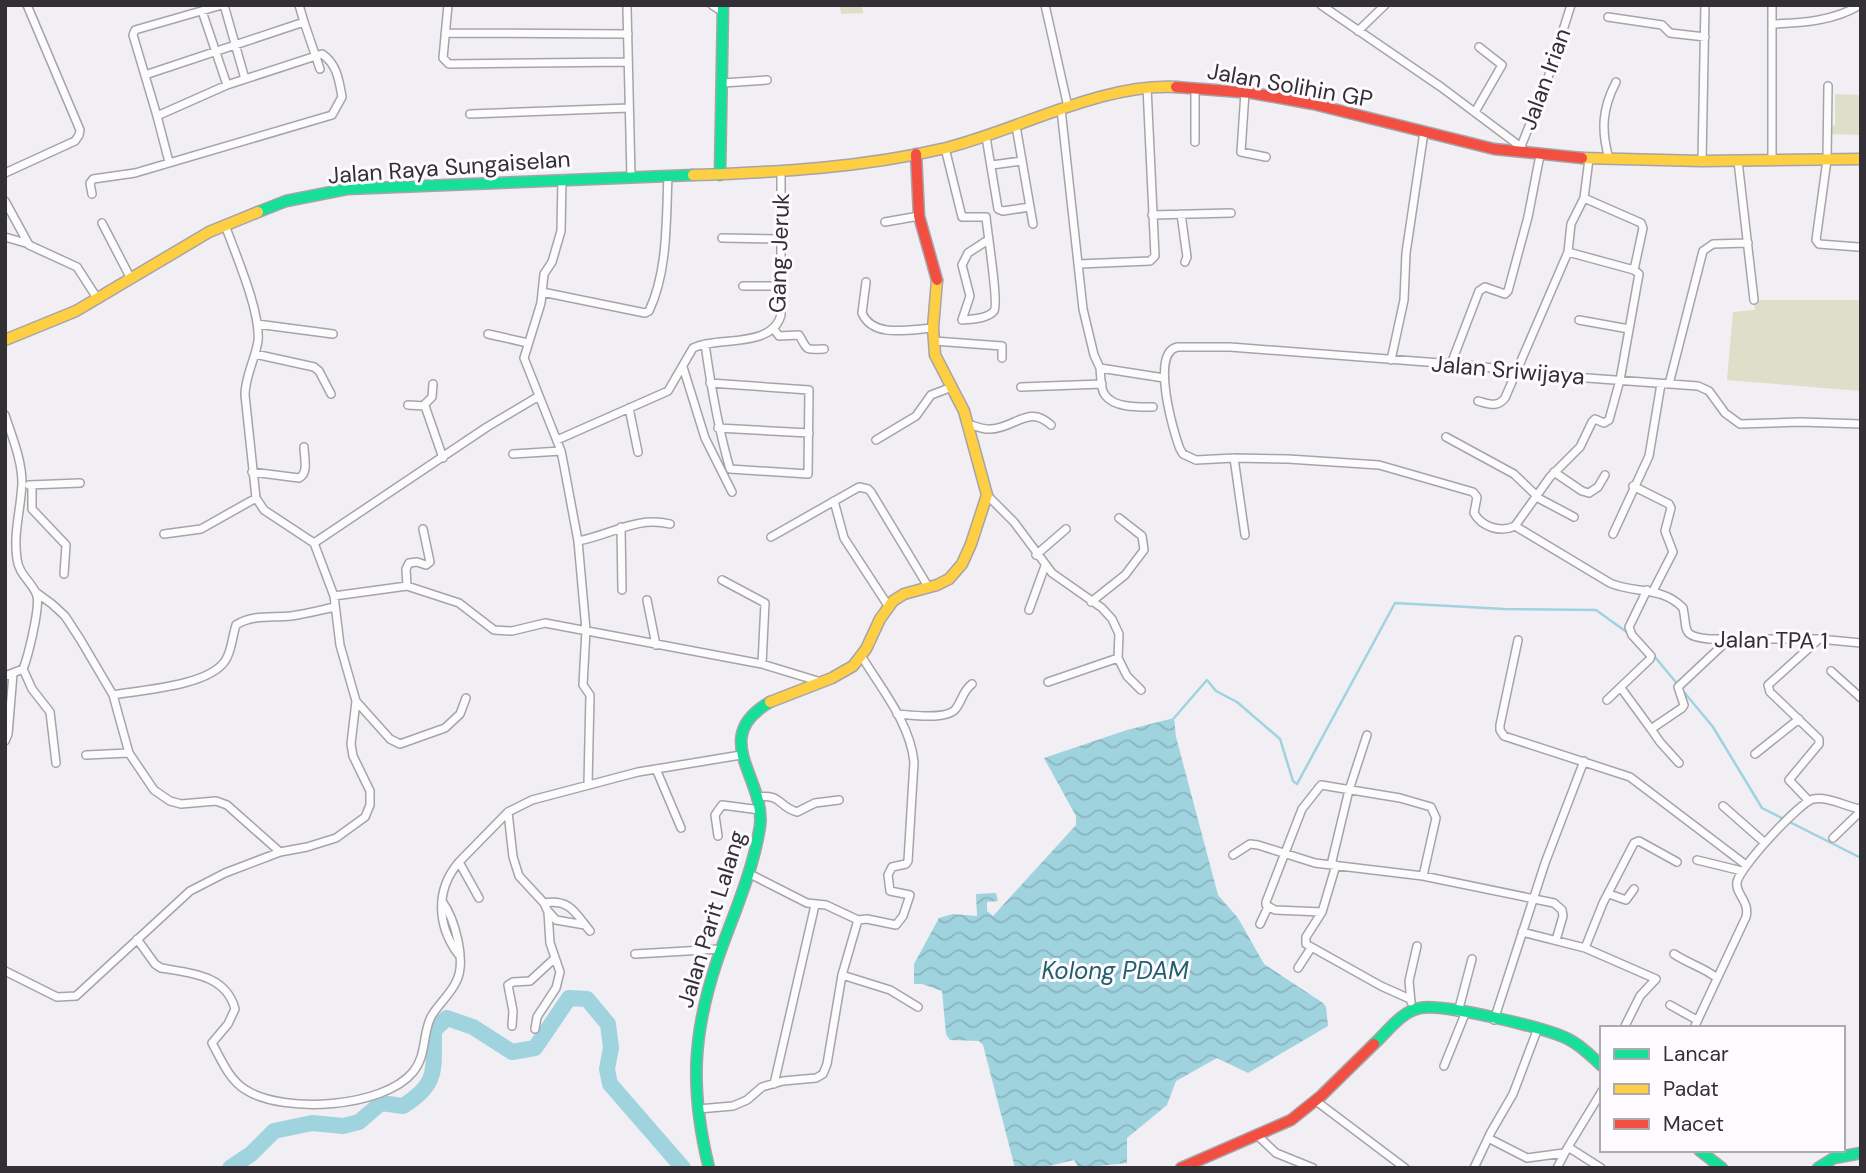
<svg xmlns="http://www.w3.org/2000/svg" width="1866" height="1173" viewBox="0 0 1866 1173" font-family="'DM Sans',sans-serif">
<style>
.park{fill:#dddfc8}
.water{fill:url(#water-waves)}
.lines{fill:none;stroke-linecap:round;stroke-linejoin:round}
.stream{stroke:#9fd3de;stroke-width:2.5}
.river{stroke:#9fd3de;stroke-width:16}
.street-casing{stroke:#a7a4a9;stroke-width:10}
.fast-casing{stroke:#a7a4a9;stroke-width:13}
.slow-casing{stroke:#a7a4a9;stroke-width:13}
.jam-casing{stroke:#a7a4a9;stroke-width:13}
.street{stroke:#fdfcfd;stroke-width:7}
.fast{stroke:#16e098;stroke-width:10}
.slow{stroke:#ffcf43;stroke-width:10}
.jam{stroke:#f24e42;stroke-width:10}
.labels{text-anchor:middle;dominant-baseline:central;stroke-width:6;stroke-linejoin:round;paint-order:stroke}
.street-label{font-size:23px;fill:#323034;stroke:#fdfbff}
.water-label{font-size:24px;font-style:italic;fill:#215f69;stroke:#fdfbff}
</style>
<defs>
<pattern id="water-waves" width="16" height="10" patternUnits="userSpaceOnUse" patternTransform="scale(1.75)"><rect width="16" height="10" fill="#9fd3de"/><path d="M0 5q4-4 8 0t8 0" fill="none" stroke="#89b5bf"/></pattern>
</defs>
<rect width="100%" height="100%" fill="#f1eef4"/>
<!-- park -->
<path class="park" d="M840,5H862L863,13L841,14Z
M1835,94L1861,95V135L1832,134V126L1835,125Z
M1754,300H1861V391L1727,380L1733,312L1755,310Z"/>
<!-- water -->
<path class="water" d="M1174,718L1176,737L1218,895L1238,918L1264,964L1323,1003L1326,1007L1328,1026L1248,1073L1217,1058L1176,1081L1167,1105L1127,1138V1163L1079,1168L1074,1160L1041,1168H1015L983,1045L979,1041L950,1040L946,1034L942,991L922,984H914V964L939,918L953,914L977,916L976,894L996,893L998,901L987,902V911L993,916L1076,825V816L1044,758L1127,730Z"/>
<g class="lines">
<!-- stream -->
<path class="stream" d="M1645,645L1713,727L1762,808L1861,858
M1174,718L1207,680L1216,691L1237,702L1280,739L1293,781L1297,784L1395,603L1504,609L1596,610L1628,633"/>
<!-- river -->
<path class="river" d="M230,1168L251,1154L274,1131L312,1123L343,1126L359,1122L381,1103L403,1106C440,1083 433,1068 434,1030L447,1018L473,1027L512,1052L535,1048L569,998L587,999L608,1024L611,1048L607,1069L610,1084L683,1168"/>
<!-- street casing -->
<g class="street-casing">
<path id="street" d="M224,5L245,79
M448,5L443,58L449,64L628,62
M712,5L723,12
M1045,5L1068,107
M1321,5L1441,87L1521,147
M1772,5V161
M627,8L631,177
M202,11L227,85
M1608,17L1662,25L1670,33L1705,37
M304,22L320,69
M1772,24C1802,23 1834,21 1860,5
M1358,31L1385,5
M445,33L628,34
M145,75L304,22L299,5
M723,83L767,80
M1828,86L1827,160L1816,240L1819,244L1858,247
M1195,88V142
M1245,92L1241,152L1266,157
M1061,109L1083,309L1094,355L1100,368L1164,378
M1475,112L1502,65L1479,47
M470,114L628,108
M157,116L133,35L135,30L222,5
M1016,126L1033,224
M986,137L998,209L1003,211L1030,207
M945,148L962,217H986C987,230 999,304 994,311C987,319 972,319 962,320L970,296L962,265L968,253L988,240
M1520,149L1547,81L1571,5
M1609,159C1601,130 1602,109 1616,82
M1702,161L1705,5
M1738,161L1754,300
M992,165L1021,161
M5,173L75,141L79,135L80,130L27,5
M562,179L561,231L552,262L544,274L541,303L524,358L561,451L564,466L578,541L586,630L583,685L590,695L588,784
M92,194L90,183L93,179L135,173L332,115L342,97C339,80 337,64 322,54L227,85L157,116L169,162
M1584,198L1641,223L1643,228L1634,270
M5,201L29,245L77,267L97,298
M1181,214L1187,257L1185,262
M1152,215L1231,213
M885,222L919,216
M102,223L130,277
M225,225C235,253 261,312 258,341C255,360 245,376 245,395L256,498L264,510L314,543L334,596L407,586L459,603L494,630L512,631L545,623L762,664L821,682
M5,237L29,244
M722,238L781,239
M1568,252L1634,270L1639,274L1620,380L1609,420L1604,423L1595,419L1592,422L1580,447L1550,477L1515,526C1500,533 1482,527 1474,513L1477,497L1473,492L1379,465L1288,459L1234,458L1196,460L1183,454L1180,449C1173,431 1150,351 1178,347H1230L1466,365L1573,377L1698,386L1709,391L1725,413L1740,424L1801,422L1861,424
M1079,264L1150,261L1155,256L1147,87
M866,282L862,313C873,339 911,329 933,328
M743,286H780
M542,292L645,313L649,311C668,271 666,220 668,176
M1579,320L1629,329
M257,324L333,334
M773,328L779,336L799,335C808,350 804,350 824,349
M488,334L528,343
M934,341L1002,346V358
M705,344C711,387 718,428 730,469L808,474L809,390L710,383
M255,354L314,367L319,371L331,394
M1391,360L1404,300L1406,253L1424,132
M1451,364L1479,291L1485,287L1505,294L1508,291L1528,217L1540,155
M683,367L705,438L732,492
M1100,368C1101,375 1100,389 1105,395C1114,408 1139,407 1153,407
M1669,384L1703,251L1713,244L1748,243
M1021,387L1102,384
M1478,401C1489,404 1497,408 1505,398L1568,252L1571,224L1584,198L1589,159
M408,405L425,406L443,458
M424,405L432,397L433,384
M629,408L638,452
M5,415C12,437 22,460 22,483C21,509 13,533 17,559C19,576 33,582 37,596C40,608 28,657 23,669L5,676
M968,424C975,426 984,430 991,429C1015,428 1029,404 1051,425
M718,428L809,433
M1446,437L1514,474L1540,499L1574,517
M557,440L668,391L693,348C716,336 772,349 781,315V173
M876,440L916,416L931,395L952,387
M513,454L561,451
M1234,458L1245,535
M252,472L299,478C309,473 304,457 304,447
M1554,472L1582,491L1589,493L1598,487L1605,475
M29,485L80,483
M32,486V509L66,545L64,574
M1633,486L1669,504L1671,508L1665,531L1673,552L1653,591
M987,495L1014,522L1052,573L1102,608L1112,619L1119,634L1118,658L1048,682
M834,501L844,538L889,607
M1515,526L1610,583C1635,594 1662,586 1683,608C1688,630 1680,636 1709,639H1819L1861,643
M621,527L622,590
M164,534L201,529L256,498
M1613,534L1649,456L1661,384
M771,537L859,487L868,489L871,492L929,588
M578,541C611,535 636,516 670,524
M314,543L487,427L539,396
M1036,555L1066,529
M722,580L765,603L762,664
M407,586L406,569L409,563L417,562L426,565L430,562L423,529
M37,593L52,604L65,616L80,639L113,695L129,753L154,790L170,801L181,804L216,801L227,805L280,852
M647,600L656,645
M1091,602L1125,575L1144,550L1142,536L1119,518
M1029,610L1045,566
M1518,640L1500,725V730L1504,736L1630,777L1746,865
M1118,658L1127,676L1141,690
M23,669L32,689L50,712L56,763
M1831,671L1861,698
M1621,688L1651,729L1682,708L1684,705L1678,687L1728,640
M113,695C142,690 208,686 225,661C232,651 232,637 236,625C253,614 272,618 291,616C306,614 321,610 335,607
M1607,700L1650,659L1651,656L1632,635L1629,627L1647,590
M356,701L390,739L400,744L445,728L460,714L466,698
M897,714C911,715 950,721 957,707C963,698 963,691 972,684
M1651,729L1660,742L1679,763
M5,741L8,734L13,674
M1755,754L1799,719
M86,755L129,753
M656,769L681,828
M757,797C783,794 777,806 797,812L815,803L839,800
M1809,801L1789,780L1819,744V739L1770,692L1768,685L1819,639
M1723,806L1765,843
M508,812L513,857L519,876L544,903L548,912L550,943L560,972L556,988L537,1017L535,1029
M718,836L715,815L722,805L760,810
M1833,838L1861,811
M1233,855L1250,844L1258,845L1315,863L1423,876L1554,903L1562,910L1563,916L1556,940
M1697,860L1742,871
M459,862L479,898
M1331,865L1349,790L1367,735
M1336,865L1322,912L1306,937V944L1381,986L1410,999
M1609,894L1626,900L1634,889
M544,903C571,899 575,913 590,931
M549,912L556,920L585,925
M1322,912L1275,910L1266,905V902L1302,809L1321,785L1400,798L1431,807L1436,818L1423,876
M858,920L867,919L896,925L903,916L910,895L890,891L888,875L892,867L906,864L908,861L914,762C910,723 882,690 862,657
M1260,924L1268,907
M1522,932L1585,948
M137,939L155,964L161,968C191,973 226,975 235,1009L228,1024L212,1043C221,1059 229,1080 246,1090C284,1114 383,1108 413,1072C427,1055 422,1035 431,1017C438,1004 450,995 456,982C467,962 455,919 442,901
M458,954C437,925 435,890 459,862L508,812L532,800L638,772L741,755
M635,954L721,949
M1674,954C1689,964 1703,967 1717,978
M1298,968L1311,948
M5,971L57,997L76,996L190,891L225,873L280,852L307,847L336,838L365,817L370,805V791L353,756L351,744L356,701L340,645L334,596
M842,975L890,990L918,1007
M1411,1002L1409,981L1417,946
M1670,1005L1697,1020
M1458,1012L1472,959
M1494,1020L1545,863L1584,761
M512,1026L513,1011L508,985L513,982L530,981L555,958
M1624,1028L1640,996L1656,979L1585,948L1603,903L1634,843L1639,841L1677,862
M1694,1028L1746,917C1750,901 1735,894 1737,882C1740,867 1799,803 1813,799C1829,796 1846,807 1861,809
M1444,1066L1465,1014
M774,1084L815,905
M1316,1101L1405,1168
M698,1109L733,1106L747,1100L762,1087L783,1081L816,1078L823,1074L827,1064L842,975L858,920L826,905L807,903L748,873
M1258,1136L1276,1153L1313,1168
M1488,1138L1527,1158L1564,1153
M1568,1147L1602,1091
M1474,1168L1491,1132L1513,1094L1538,1028
M1557,1168L1568,1147L1601,1168"/>
</g>
<!-- fast casing -->
<g class="fast-casing">
<path id="fast" d="M720,175L723,5
M258,212L286,201L347,189L693,175
M1374,1044C1387,1032 1402,1011 1420,1008C1442,1003 1547,1028 1568,1039C1581,1045 1592,1057 1602,1066
M1699,1150L1722,1168
M709,1168C690,1090 692,1034 718,958C733,915 753,872 760,826C766,778 708,738 770,702
M1818,1168L1834,1158L1861,1153"/>
</g>
<!-- slow casing -->
<g class="slow-casing">
<path id="slow" d="M1582,158L1702,161L1861,159
M693,175C780,172 861,168 946,148C1018,130 1102,83 1176,87
M5,340L76,311L209,232L258,212
M770,702L832,678L853,666L866,649L880,619L893,601L904,594L937,585L949,579L962,564L971,544L987,495L964,411L935,355L933,328L937,280"/>
</g>
<!-- jam casing -->
<g class="jam-casing">
<path id="jam" d="M1176,87L1252,93L1313,104L1494,149L1582,158
M916,154L919,216L937,280
M1181,1168L1291,1120L1321,1096L1374,1044"/>
</g>
<!-- street -->
<use href="#street" class="street"/>
<!-- fast -->
<use href="#fast" class="fast"/>
<!-- slow -->
<use href="#slow" class="slow"/>
<!-- jam -->
<use href="#jam" class="jam"/>
</g>
<g class="labels">
<!-- street labels -->
<g class="street-label">
<text transform="translate(1545 79) rotate(-70)">Jalan Irian</text>
<text transform="translate(1290 85) rotate(10)">Jalan Solihin GP</text>
<text transform="translate(449 167) rotate(-4)">Jalan Raya Sungaiselan</text>
<text transform="translate(779 253) rotate(-88)">Gang Jeruk</text>
<text transform="translate(1508 370) rotate(5)">Jalan Sriwijaya</text>
<text transform="translate(1771 640) rotate(1)">Jalan TPA 1</text>
<text transform="translate(711 919) rotate(-73)">Jalan Parit Lalang</text>
</g>
<!-- water labels -->
<g class="water-label">
<text x="1115" y="970">Kolong PDAM</text>
</g>
</g>
<!-- border -->
<rect width="1866" height="1173" fill="none" stroke="#323034" stroke-width="14"/>
<!-- legend -->
<rect x="1600" y="1026" width="245" height="126" fill="#fdfbff" stroke="#acaaae" stroke-width="2"/>
<rect x="1614" y="1049" width="35" height="10" fill="#16e098" stroke="#acaaae" stroke-width="2"/>
<text x="1663" y="1061" font-size="21" fill="#323034">Lancar</text>
<rect x="1614" y="1084" width="35" height="10" fill="#ffcf43" stroke="#acaaae" stroke-width="2"/>
<text x="1663" y="1096" font-size="21" fill="#323034">Padat</text>
<rect x="1614" y="1119" width="35" height="10" fill="#f24e42" stroke="#acaaae" stroke-width="2"/>
<text x="1663" y="1131" font-size="21" fill="#323034">Macet</text>
</svg>
